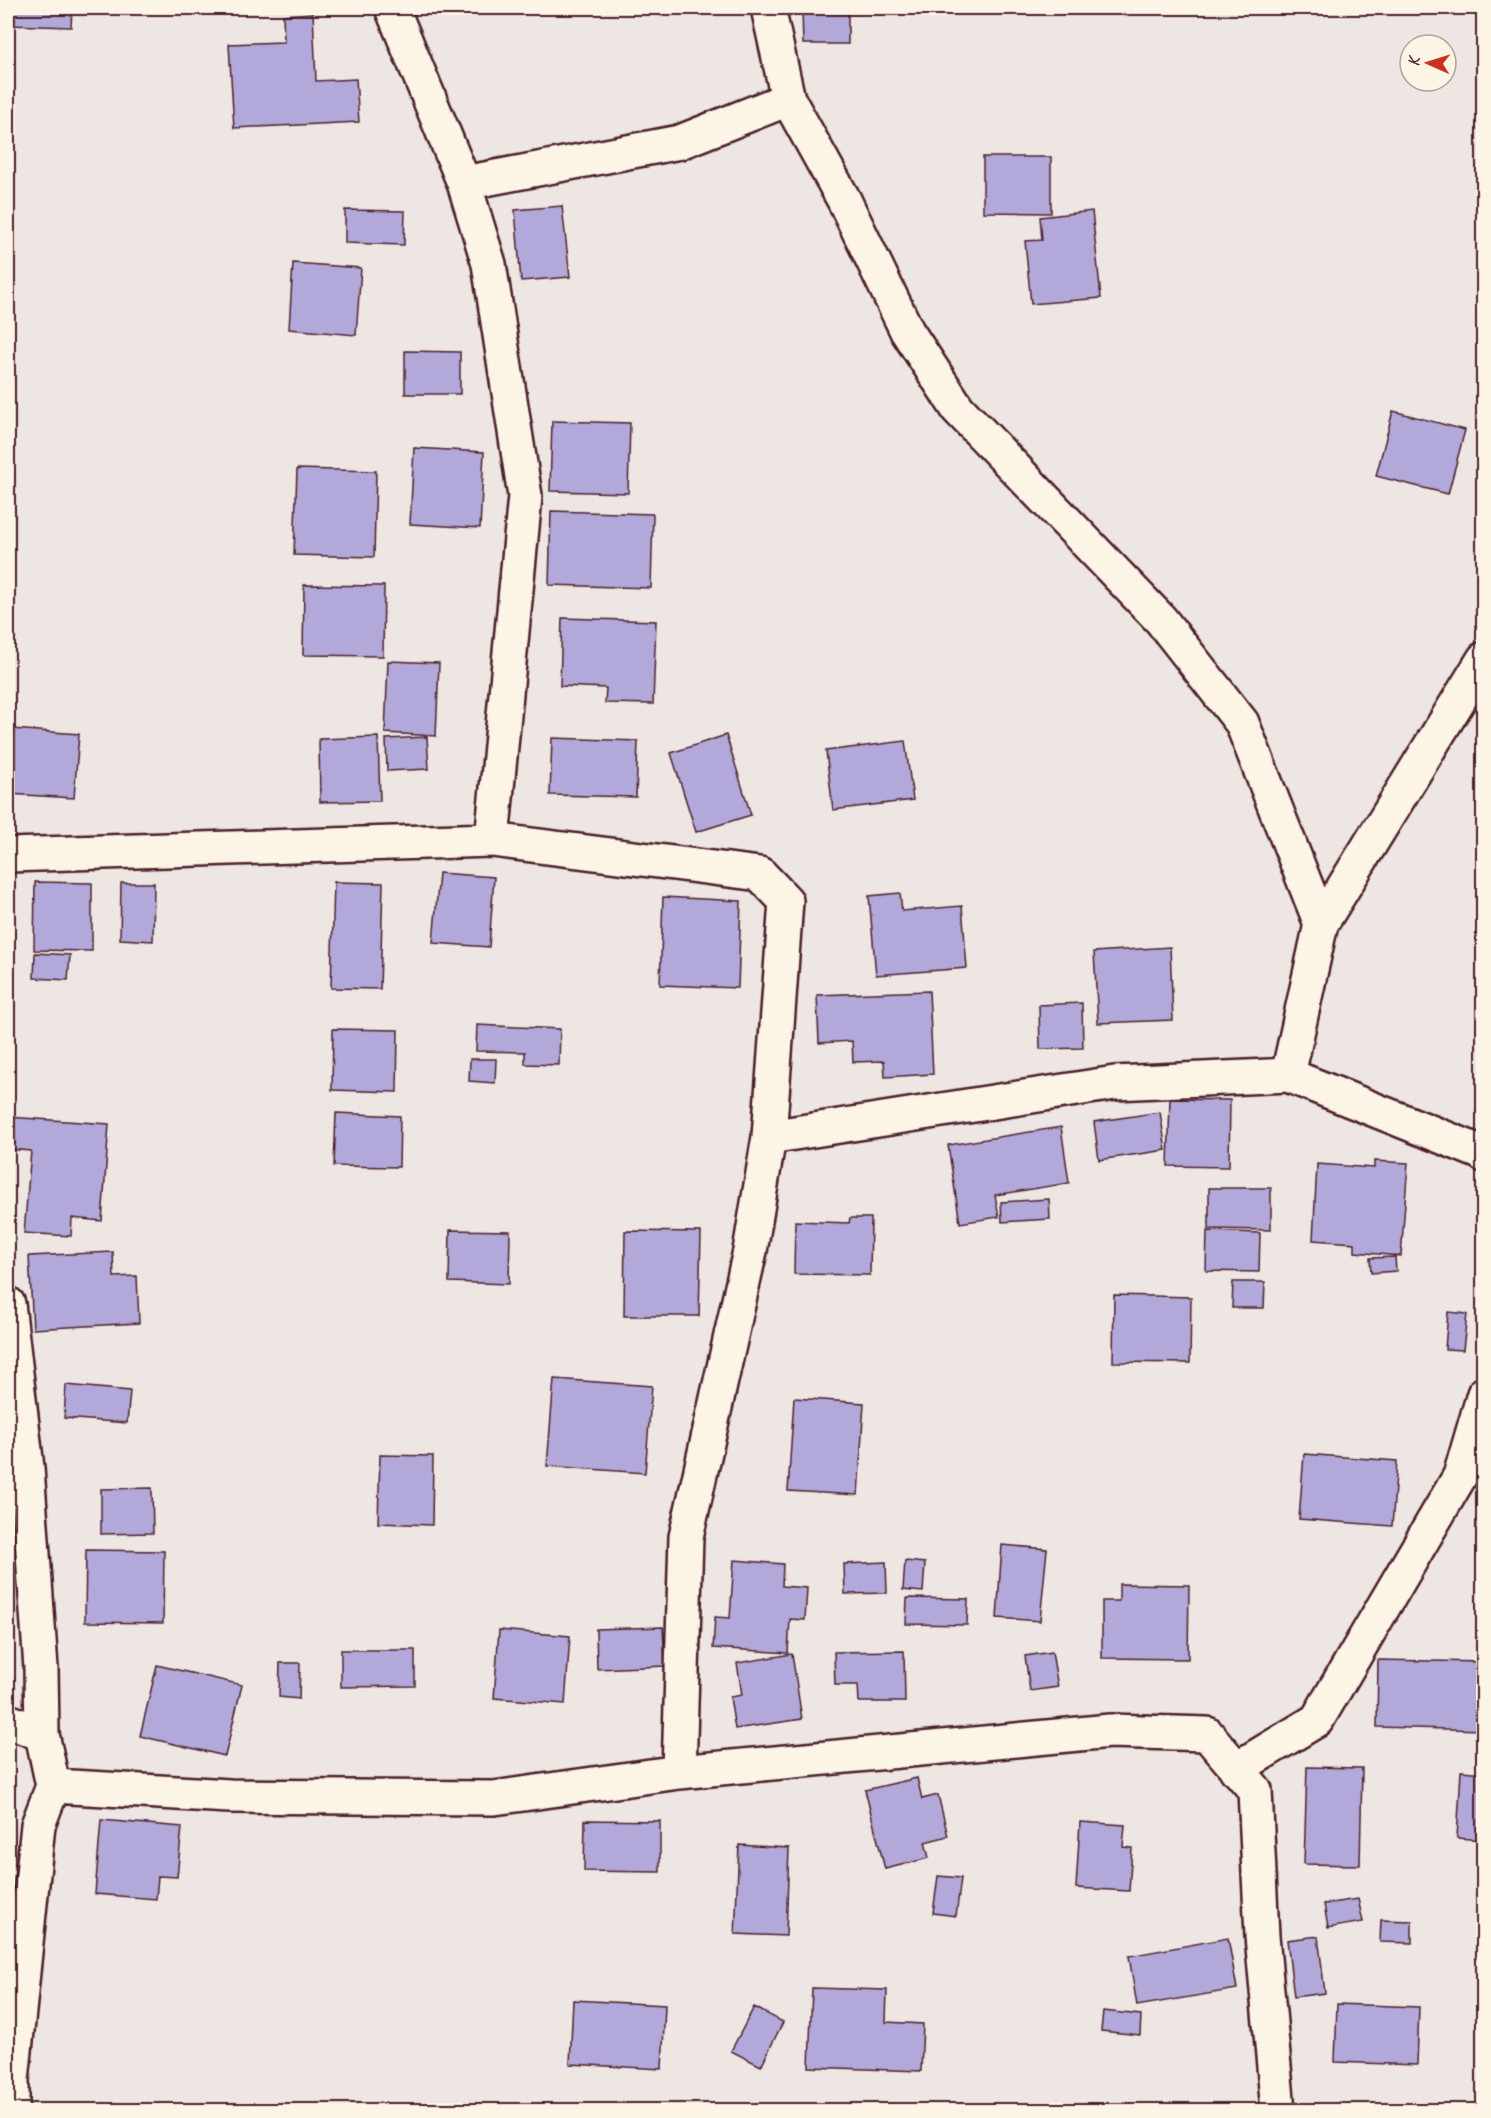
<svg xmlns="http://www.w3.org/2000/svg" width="1491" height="2118" viewBox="0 0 1491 2118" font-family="Caveat,sans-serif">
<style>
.building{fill:#b2a9da;stroke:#4a1f2b;stroke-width:1.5}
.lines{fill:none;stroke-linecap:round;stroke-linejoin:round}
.minor-casing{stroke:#4a1f2b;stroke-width:38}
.minor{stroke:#fcf5e5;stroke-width:33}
</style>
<rect width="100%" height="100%" fill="#ede6e3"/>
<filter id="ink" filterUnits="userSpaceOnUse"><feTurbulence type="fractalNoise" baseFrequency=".0167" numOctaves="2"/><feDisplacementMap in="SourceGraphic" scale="12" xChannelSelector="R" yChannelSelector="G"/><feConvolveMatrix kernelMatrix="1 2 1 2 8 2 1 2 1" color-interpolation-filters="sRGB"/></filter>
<g filter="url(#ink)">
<!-- building -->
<path class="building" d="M8,8H72L71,27L8,25Z
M802,10H848V44H803Z
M313,13L316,81L356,79L359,122L234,128L229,44L284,42L283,15Z
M983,157H1051V213L983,212Z
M562,206L570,277L521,281L515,210Z
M345,210L405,211L404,245L345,243Z
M1092,211L1101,298L1031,304L1025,241L1042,240L1040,217Z
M293,263L361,268L356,335L289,329Z
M405,351L460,352V394H405Z
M1393,411L1465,430L1448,494L1376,476Z
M552,421L630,423L628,493L550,491Z
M414,448L484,452L480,528L410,524Z
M297,469L376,471L374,557L294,555Z
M551,511L653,514L651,588L549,585Z
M304,585L384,586L383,656L303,655Z
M562,618L656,621L653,704L605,703L606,688L560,686Z
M388,661L439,663L436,736L385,733Z
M11,729L79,734L74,798L8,794Z
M726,735L751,815L696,832L671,753Z
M378,737L380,801L320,802L319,739Z
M427,737L429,769L387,771L386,739Z
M552,738L638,741L636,797L550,795Z
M905,741L913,800L833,810L826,751Z
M439,873L494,877L489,947L433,943Z
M35,882L92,883V951L34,950Z
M334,882L383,883L380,989L331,988Z
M121,883H154L153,941L120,939Z
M900,893L902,911L962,906L967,968L876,975L869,896Z
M663,897L741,901L738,988L660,985Z
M1170,947L1173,1020L1098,1023L1094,952Z
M35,953L70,955L68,980L34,978Z
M929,991L933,1074L885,1077L884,1061L853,1062L852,1041L819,1043L817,995Z
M1082,1003L1083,1048L1040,1049L1039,1005Z
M477,1025L560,1029L559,1065L525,1064V1052L476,1051Z
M333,1029L398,1030L397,1092L332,1090Z
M470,1059H496L495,1083L469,1081Z
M1170,1099L1230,1100L1229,1167L1168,1166Z
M1160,1112L1166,1150L1099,1160L1094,1122Z
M336,1113L400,1116L399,1167L334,1166Z
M8,1117L109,1124L102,1221L72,1218L71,1236L24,1233L31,1151L8,1149Z
M1061,1127L1069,1183L995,1195L999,1217L960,1223L948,1145Z
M1374,1161L1408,1163L1401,1256L1355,1252V1243L1313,1240L1317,1164L1374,1168Z
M1209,1188H1271V1230L1209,1229Z
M1049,1199L1050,1219L1002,1222L1001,1202Z
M850,1218H871L870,1275L794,1274L795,1221L849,1223Z
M450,1230L510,1231L509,1284L449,1282Z
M625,1231L701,1232L699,1316H624Z
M1207,1231L1260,1233L1259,1272L1206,1271Z
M113,1252L114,1277L137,1276L139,1323L33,1329L29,1256Z
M1395,1257L1396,1271L1371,1273L1370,1258Z
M1233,1282H1265L1264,1308H1232Z
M1114,1295L1191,1297L1190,1363L1113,1362Z
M1448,1312L1467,1314L1463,1350L1445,1349Z
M554,1379L652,1386L645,1473L547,1466Z
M66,1385L130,1391L127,1423L64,1418Z
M794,1398L864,1403L858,1495L788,1491Z
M1304,1454L1397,1461L1392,1526L1299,1519Z
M380,1455L433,1456L432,1525L378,1523Z
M152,1488L153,1533L101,1534V1489Z
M1002,1545L1047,1549L1040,1621L997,1618Z
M86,1550L164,1551L163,1623L85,1622Z
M734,1560L783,1564L782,1586L807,1588L805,1620L790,1619L788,1653L713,1648L715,1617L730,1618Z
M905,1561L925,1563L923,1592L903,1590Z
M886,1562L887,1593L845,1594L844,1564Z
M1119,1584L1189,1585L1188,1659L1102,1658V1601H1119Z
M907,1598L968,1599L967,1625L906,1624Z
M663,1627L665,1666L597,1669L596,1629Z
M499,1630L570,1636L565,1704L494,1698Z
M341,1650H415V1686L341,1687Z
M904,1651L905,1702H859L858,1685H835L834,1652Z
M1052,1652L1058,1687L1030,1691L1025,1656Z
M792,1654L802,1719L735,1729L730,1697L742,1695L737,1663Z
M1378,1660L1484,1662V1730L1377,1727Z
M280,1663H300L299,1699L279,1697Z
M157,1665L242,1685L225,1756L140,1736Z
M1307,1767L1362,1768L1360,1865L1304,1864Z
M1461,1771L1484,1773V1840L1457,1838Z
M917,1778L922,1799L938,1795L948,1836L925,1842L929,1858L885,1869L865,1790Z
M101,1820L182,1827L177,1877L158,1876L156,1899L95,1894Z
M585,1820L660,1821V1872L584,1871Z
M1080,1822L1125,1825L1123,1847L1132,1848L1129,1891L1076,1888Z
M739,1845L789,1848L786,1936L735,1934Z
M938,1876L961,1878L956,1916L933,1913Z
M1358,1899L1363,1922L1328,1928L1324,1904Z
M1381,1920L1412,1921V1943L1380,1942Z
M1318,1936L1325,1993L1294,1997L1287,1940Z
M1228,1938L1237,1989L1137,2006L1129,1956Z
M812,1988L887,1990L886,2022L923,2024L921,2071L809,2067Z
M573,2000L665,2005L662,2069L570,2064Z
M1337,2004L1419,2007L1417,2065L1335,2062Z
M754,2007L783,2022L761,2066L731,2051Z
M1103,2011L1141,2015L1140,2035L1101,2031Z"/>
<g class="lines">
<!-- minor casing -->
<g class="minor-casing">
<path id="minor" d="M392,8L464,183L489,264L525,496L492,840
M768,8L788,99L844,200L907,331L958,409L1161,620L1242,723L1321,924
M464,183L680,142L788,99
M8,855L492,840L760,874L786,901L769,1137L750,1251L686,1537L679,1772
M1288,1075L1321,924L1484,659
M769,1137L1115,1083L1288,1075L1480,1152L1484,1155
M8,1304L27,1468L41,1668L42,1734
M8,1721L42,1734L53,1786L38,1825L12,2080V2110
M1236,1769L1317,1720L1460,1476L1484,1394
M53,1786L230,1796L494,1798L679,1772L1110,1731L1207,1734L1255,1790L1262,1936L1278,2110"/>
</g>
<!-- minor -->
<use href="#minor" class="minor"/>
</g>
</g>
<!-- margin -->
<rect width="1491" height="2118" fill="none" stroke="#fcf5e5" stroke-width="30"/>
<rect x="15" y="15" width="1461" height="2088" fill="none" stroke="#4a1f2b" stroke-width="2" filter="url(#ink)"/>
<!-- north arrow -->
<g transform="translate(1428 63) rotate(273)"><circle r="28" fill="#fcf5e5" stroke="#b59f9b" stroke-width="1.5"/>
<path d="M0-4.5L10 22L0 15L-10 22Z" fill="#c8321e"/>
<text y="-9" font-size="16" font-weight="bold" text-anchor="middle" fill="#4a1f2b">K</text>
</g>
</svg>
